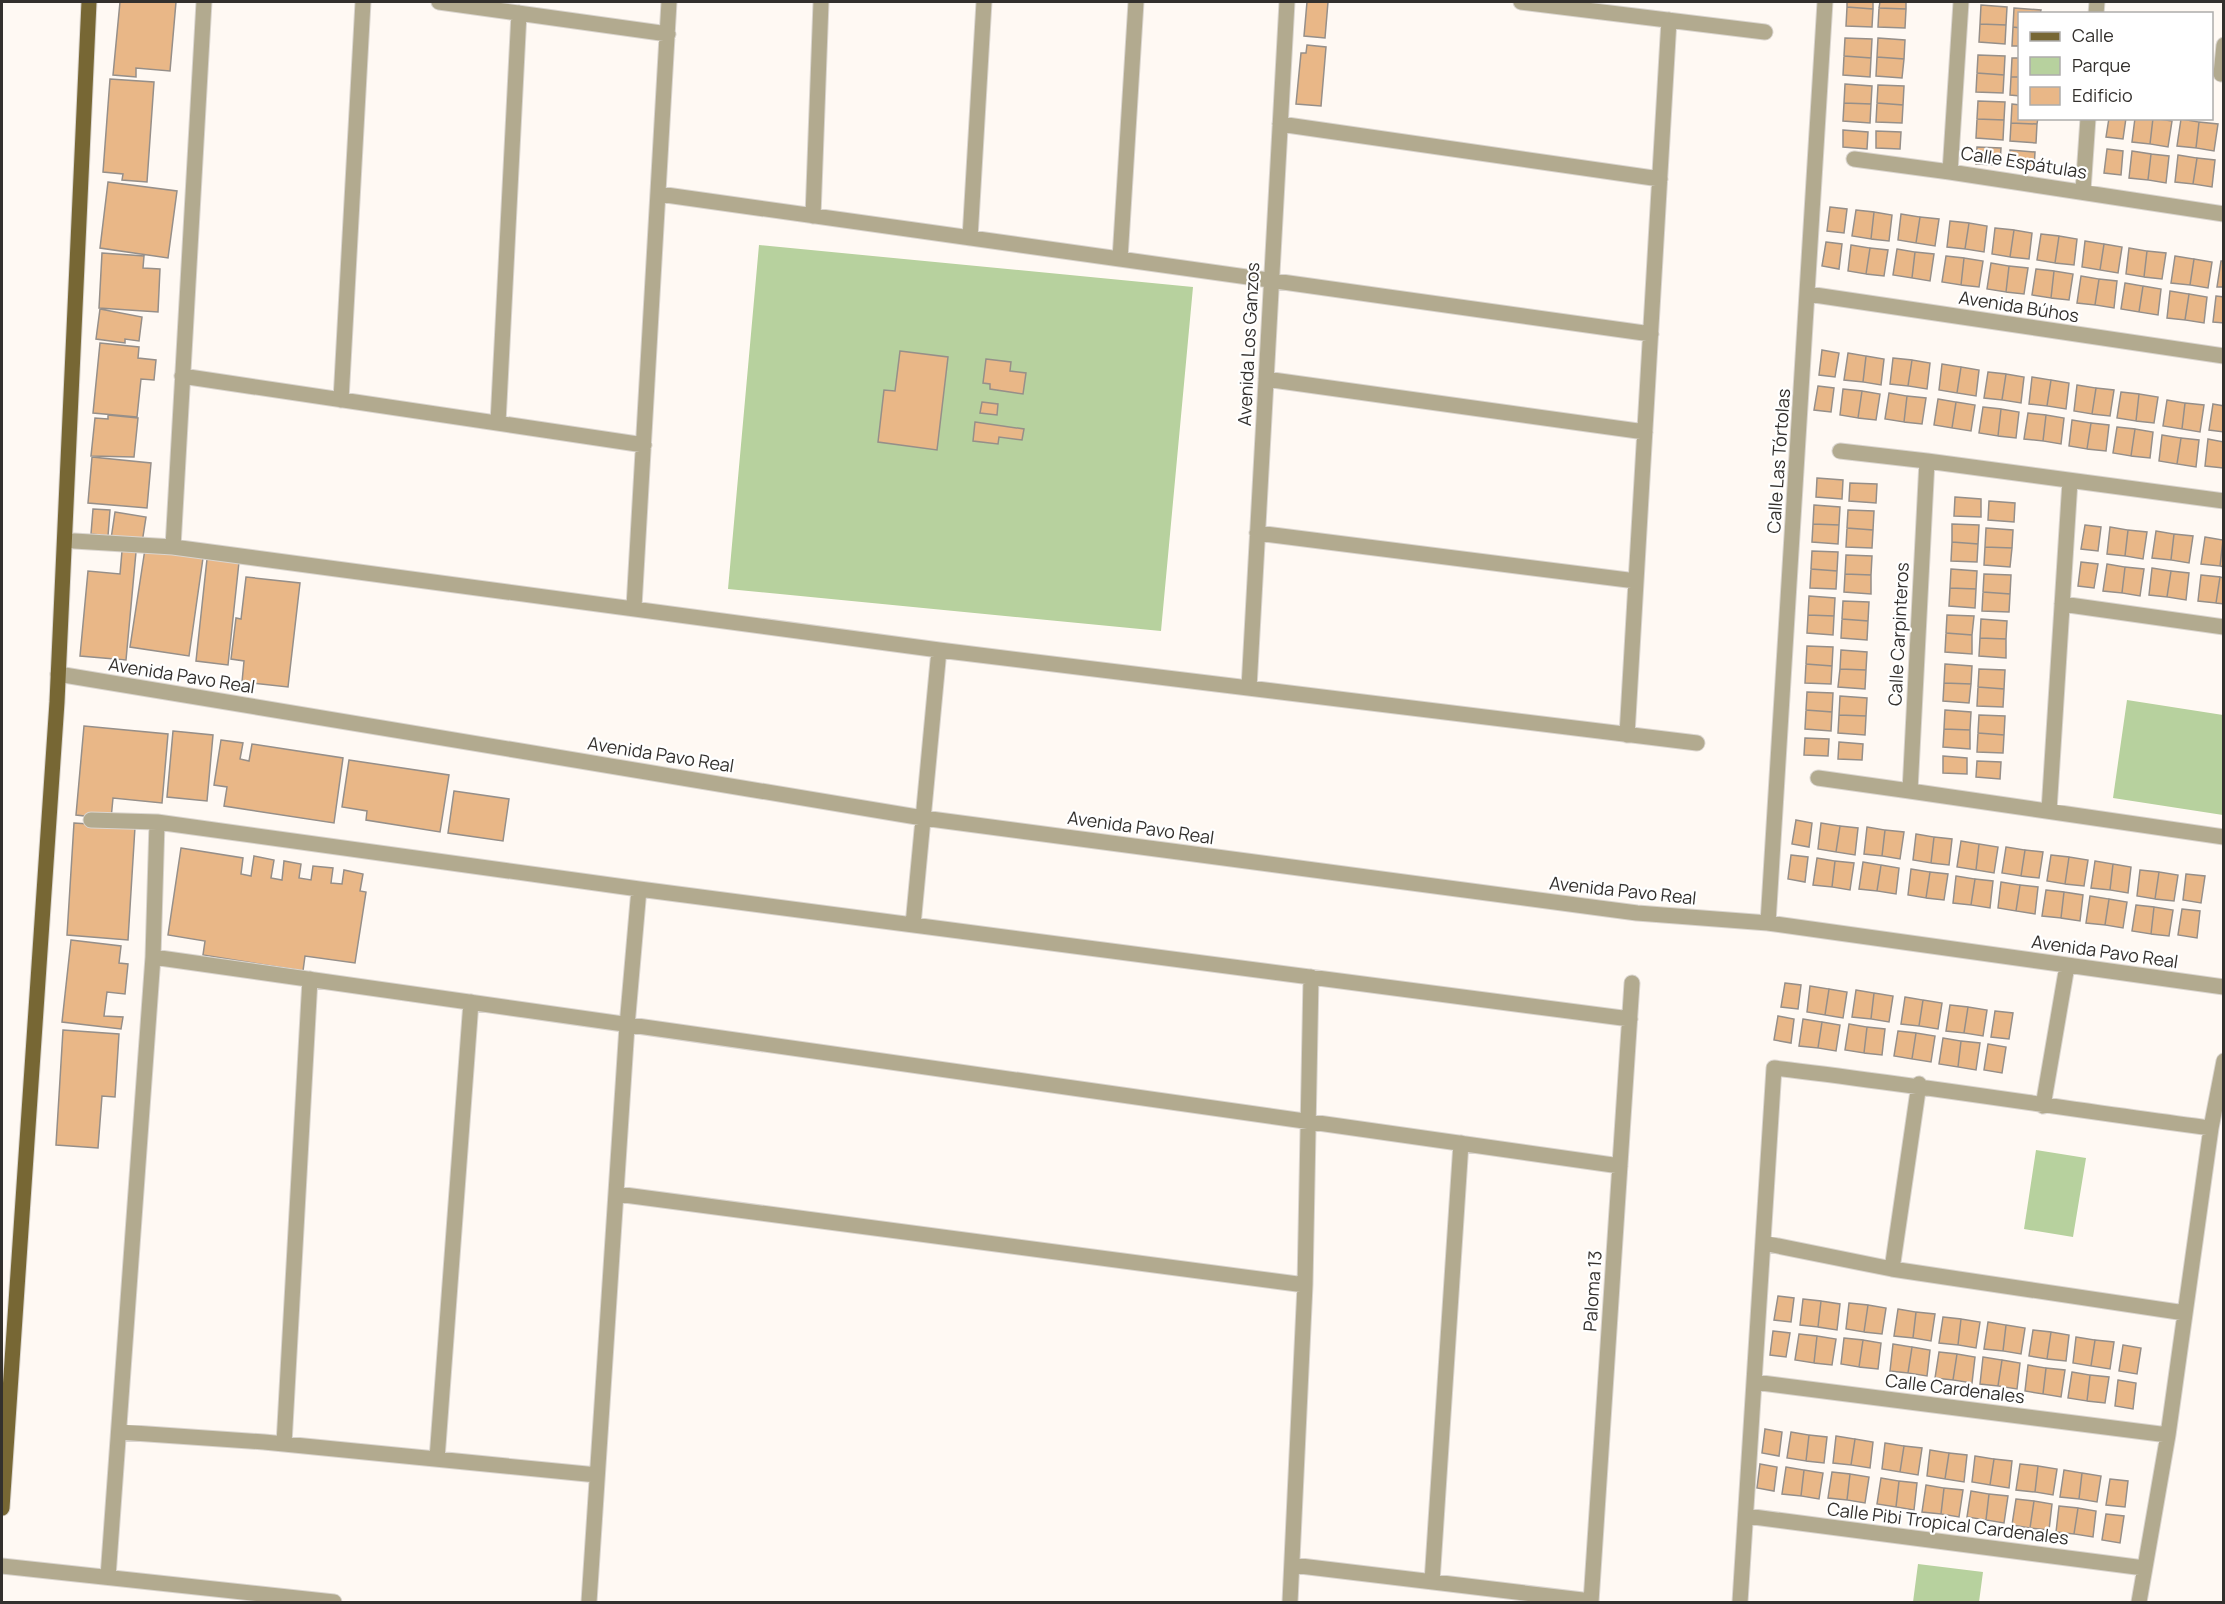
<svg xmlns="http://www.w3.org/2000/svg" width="2225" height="1604" viewBox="0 0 2225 1604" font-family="Manrope,sans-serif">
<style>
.green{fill:#b7d19e}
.building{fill:#e9b787;stroke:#968f89;stroke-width:1.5}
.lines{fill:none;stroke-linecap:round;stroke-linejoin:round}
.minor-casing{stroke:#dad5cf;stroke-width:17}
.major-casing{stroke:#dad5cf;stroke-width:17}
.minor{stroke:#b2aa8f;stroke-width:15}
.major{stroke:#776734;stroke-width:15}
.labels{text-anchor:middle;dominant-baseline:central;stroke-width:4.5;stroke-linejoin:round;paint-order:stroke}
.street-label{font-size:18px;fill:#33302d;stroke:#fff}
</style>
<rect width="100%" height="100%" fill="#fff9f3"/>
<!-- green -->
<path class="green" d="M759,245L1193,287L1161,631L728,589Z
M2127,700L2223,715V815L2113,798Z
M2036,1150L2086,1158L2073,1237L2024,1229Z
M1918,1564L1983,1572L1979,1602H1913Z"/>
<!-- building -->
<path class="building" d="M120,2H176L170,71L136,68V77L113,75Z
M1307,2H1328L1325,38L1304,36Z
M1847,2H1873V9L1847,7Z
M1880,2H1906V9L1879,8Z
M1981,5L2007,7L2006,25L1980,24Z
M1847,7L1873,9L1872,27L1846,26Z
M1879,8L1906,9L1905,28L1878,27Z
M2014,8L2041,10L2040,14H2020V28L2013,27Z
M1980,24L2006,25L2005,44L1979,42Z
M2013,27L2020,28V46H2012Z
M1845,38L1872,39L1871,58L1844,56Z
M1878,38L1905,40L1904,59L1877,57Z
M1307,45L1326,47L1321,106L1296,104L1301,53H1306Z
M1978,55L2005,56L2004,75L1977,73Z
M1844,56L1871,58L1870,77L1843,75Z
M1877,57L1904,59L1902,78L1876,76Z
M2012,58H2020V77H2011Z
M1977,73L2004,75L2003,93L1976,92Z
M2011,77H2020V96L2010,95Z
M110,79L154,82L147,182L122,180L123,174L103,172Z
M1845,84L1872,86L1871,104L1844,103Z
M1878,85L1904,86L1903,105L1877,103Z
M1978,101L2005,102L2004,120L1977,119Z
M1844,103L1871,104L1870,123L1843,121Z
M1877,103L1903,105L1902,123L1876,122Z
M2012,104L2020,105V118H2038L2037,124L2011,123Z
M2109,118H2126L2123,139L2106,137Z
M2135,118H2153L2150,144L2132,142Z
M2153,118L2172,121L2168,147L2150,144Z
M1977,119L2004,120L2003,140L1976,138Z
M2181,119L2199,122L2196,148L2177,146Z
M2199,122L2218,124L2214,151L2196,148Z
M2011,123L2037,124L2036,143L2010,141Z
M1843,130L1868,132L1867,149L1843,147Z
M1876,131L1901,132L1900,149L1876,148Z
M1977,147L2001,148L2000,165L1976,164Z
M2107,149L2123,151L2121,175L2104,173Z
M2010,150L2035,152L2034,169L2009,167Z
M2132,151L2151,154L2148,180L2129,178Z
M2151,154L2169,156L2166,183L2148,180Z
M2178,155L2197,158L2193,184L2175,182Z
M2197,158L2215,160L2212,187L2193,184Z
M108,182L177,191L168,258L100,248Z
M1830,207L1847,209L1844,233L1827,231Z
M1856,210L1874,212L1871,239L1852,236Z
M1874,212L1892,215L1889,241L1871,239Z
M1901,214L1920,217L1916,243L1898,240Z
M1920,217L1939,219L1935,246L1916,243Z
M1950,221L1969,223L1965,249L1947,247Z
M1969,223L1987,226L1984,252L1965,249Z
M1995,228L2014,230L2010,257L1992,254Z
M2014,230L2032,233L2029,259L2010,257Z
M2041,234L2059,236L2055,263L2037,260Z
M2059,236L2077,239L2074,265L2055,263Z
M2085,241L2104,244L2100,270L2082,267Z
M1826,242L1842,244L1839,269L1822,266Z
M2104,244L2122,247L2118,273L2100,270Z
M1851,245L1870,248L1866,274L1848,271Z
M1870,248L1888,250L1884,276L1866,274Z
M2129,248L2147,251L2144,277L2126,274Z
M1897,249L1915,252L1912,278L1893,275Z
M2147,251L2166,253L2162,279L2144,277Z
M1915,252L1934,254L1930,281L1912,278Z
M102,253L144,256L143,268L160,269L158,312L99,308Z
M1946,256L1964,258L1961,285L1942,282Z
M2175,256L2194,259L2190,285L2171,283Z
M1964,258L1983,261L1979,287L1961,285Z
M2194,259L2212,262L2208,288L2190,285Z
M2221,261H2224V287H2217Z
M1991,263L2009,266L2006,292L1987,289Z
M2009,266L2028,268L2024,294L2006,292Z
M2036,269L2054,271L2051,298L2032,295Z
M2054,271L2073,274L2069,300L2051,298Z
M2081,276L2099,279L2095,305L2077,303Z
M2099,279L2117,281L2114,308L2095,305Z
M2125,283L2143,286L2139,312L2121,309Z
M2143,286L2161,289L2158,315L2139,312Z
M2170,291L2189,294L2185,320L2167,318Z
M2189,294L2207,297L2204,323L2185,320Z
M2216,296L2224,297V323L2213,322Z
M100,309L142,317L139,341L125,339V343L96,339Z
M100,343L139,347L138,358L156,360L154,380L141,379L137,417L93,413Z
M1822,350L1839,353L1835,377L1819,375Z
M900,351L948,357L937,450L878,442L884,390L895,391Z
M1848,353L1866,356L1863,382L1844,380Z
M1866,356L1884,359L1881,385L1863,382Z
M1893,358L1912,360L1908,386L1890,384Z
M986,359L1011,362L1010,371L1026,373L1023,394L990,389V384L983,383Z
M1912,360L1930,363L1927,389L1908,386Z
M1942,364L1961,367L1957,393L1939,390Z
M1961,367L1979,370L1976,396L1957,393Z
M1988,372L2006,374L2002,400L1984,398Z
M2006,374L2024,377L2021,403L2002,400Z
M2032,377L2051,380L2047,406L2029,404Z
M2051,380L2069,383L2066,409L2047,406Z
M2077,385L2096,388L2092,414L2074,411Z
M1818,386L1834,388L1831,412L1814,410Z
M2096,388L2114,390L2110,416L2092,414Z
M1843,389L1862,391L1858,418L1840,415Z
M1862,391L1880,394L1876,420L1858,418Z
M2121,392L2139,394L2136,421L2117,418Z
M1889,393L1907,396L1904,422L1885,419Z
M2139,394L2158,397L2154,423L2136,421Z
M1907,396L1926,398L1922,424L1904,422Z
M1938,399L1956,402L1952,428L1934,425Z
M2167,400L2185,403L2182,429L2163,426Z
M982,402L998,404L997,415L980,413Z
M1956,402L1975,405L1971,431L1952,428Z
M2185,403L2204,405L2200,432L2182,429Z
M2213,404L2224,406V432L2209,430Z
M1983,407L2001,409L1998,436L1979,433Z
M2001,409L2019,412L2016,438L1998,436Z
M2028,413L2046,415L2043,441L2024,439Z
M108,415L138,418L134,457L91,456L95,418L108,419Z
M2046,415L2064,418L2061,444L2043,441Z
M2072,420L2091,423L2087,449L2069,446Z
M975,422L1024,429L1022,440L999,437L998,444L973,441Z
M2091,423L2109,425L2106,451L2087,449Z
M2117,427L2135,429L2131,456L2113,453Z
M2135,429L2153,432L2150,458L2131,456Z
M2162,435L2181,438L2177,464L2159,461Z
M2181,438L2199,440L2196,467L2177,464Z
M2208,439L2224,442L2223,468L2205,466Z
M92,457L151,463L147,508L88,503Z
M1817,478L1843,480L1842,499L1816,497Z
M1850,483L1877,484L1876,503L1849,501Z
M1955,497L1981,499V517L1954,516Z
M1989,501L2015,503L2014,522L1988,520Z
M1814,505L1840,507L1839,525L1813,524Z
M93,509L110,510L108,536L91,534Z
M1848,510L1874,511L1873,530L1847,528Z
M115,512L146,517L142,543L111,539Z
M1813,524L1839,525L1838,544L1812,542Z
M1952,524L1979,525L1978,544L1952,542Z
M2085,525L2101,527L2098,551L2081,549Z
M2110,527L2128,530L2125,556L2107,554Z
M1847,528L1873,530L1872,548L1846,547Z
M1986,528L2013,530L2012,548L1985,547Z
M2128,530L2147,532L2143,559L2125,556Z
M2156,531L2174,534L2171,560L2152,558Z
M2174,534L2193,536L2189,563L2171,560Z
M2205,537L2223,540L2220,566L2201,564Z
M2223,540H2224V567L2220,566Z
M1952,542L1978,544L1977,562L1951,561Z
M1985,547L2012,548L2010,567L1984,565Z
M145,549L203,558L189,656L130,647Z
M122,551L136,552L126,660L80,656L88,571L120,574Z
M1812,551L1838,552L1837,571L1811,569Z
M1846,555L1872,556L1871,575L1845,574Z
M207,559L239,562L228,665L196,661Z
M2081,562L2098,564L2094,588L2078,586Z
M2107,564L2125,567L2122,593L2103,591Z
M2125,567L2144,569L2140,596L2122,593Z
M2152,568L2171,571L2167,597L2149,595Z
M1811,569L1837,571L1836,589L1810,588Z
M1951,569L1977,571L1976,589L1950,588Z
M2171,571L2189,573L2186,600L2167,597Z
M1845,574L1871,575V594L1844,592Z
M1984,574L2011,575L2010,594L1983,592Z
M2201,575L2220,577L2216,603L2198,601Z
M246,577L300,583L288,687L242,682L244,661L231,659L236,618L241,619Z
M2220,577L2224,578V604L2216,603Z
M1950,588L1976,589L1975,608L1949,606Z
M1983,592L2010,594L2009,612L1982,611Z
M1809,596L1835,598L1834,616L1808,615Z
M1843,601L1869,602L1868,621L1842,619Z
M1808,615L1834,616L1833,635L1807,633Z
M1947,615L1974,616L1972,635L1946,633Z
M1842,619L1868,621L1867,640L1841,638Z
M1981,619L2007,621L2006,639L1980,638Z
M1946,633L1972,635V654L1945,652Z
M1980,638L2006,639V658L1979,656Z
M1807,646L1833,647L1832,666L1806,664Z
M1841,650L1867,652L1866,670L1840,669Z
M1806,664L1832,666L1831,684L1805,683Z
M1945,664L1972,666L1971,684L1944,683Z
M1840,669L1866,670L1865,689L1838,687Z
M1979,669L2005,670L2004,689L1978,687Z
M1944,683L1971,684L1969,703L1943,701Z
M1978,687L2004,689L2003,707L1977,706Z
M1807,692L1833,693L1832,712L1806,710Z
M1840,696L1867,698L1866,716L1839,715Z
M1806,710L1832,712L1831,731L1805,729Z
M1945,710L1971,712L1970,730L1944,729Z
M1839,715L1866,716L1865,735L1838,733Z
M1979,715L2005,716L2004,735L1978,733Z
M84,726L168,734L162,803L113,798L111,819L76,815Z
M1944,729L1970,730V749L1943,747Z
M173,731L213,735L207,801L167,797Z
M1978,733L2004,735L2003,753L1977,752Z
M1805,738L1829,739L1828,756L1804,755Z
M221,740L243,743L240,759L249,761L252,744L343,758L334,823L224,806L227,787L214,785Z
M1839,742L1863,744L1862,760L1838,759Z
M1943,756L1967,758V774L1943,773Z
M349,760L449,775L440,832L366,820L367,811L342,807Z
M1977,761L2001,762L2000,779L1976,777Z
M454,791L509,799L503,841L448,833Z
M1796,820L1812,823L1809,847L1792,844Z
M74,823L135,827L128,940L67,935Z
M1821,823L1840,826L1836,852L1818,849Z
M1840,826L1858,828L1855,855L1836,852Z
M1867,827L1885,830L1882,856L1864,854Z
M1885,830L1904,832L1900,859L1882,856Z
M1916,834L1934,837L1931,863L1913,860Z
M1934,837L1952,839L1949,865L1931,863Z
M1961,841L1979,844L1976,870L1957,867Z
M1979,844L1998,847L1994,873L1976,870Z
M2006,847L2025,850L2021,876L2002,873Z
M181,848L243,858L241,874L251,876L254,856L274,860L271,878L282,880L284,861L301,864L299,878L311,880L313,866L333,868L331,883L342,884L344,870L363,874L360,891L366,892L355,963L305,956L303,971L203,955L205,941L168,935Z
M2025,850L2043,852L2039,878L2021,876Z
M1791,855L1808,857L1805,882L1788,879Z
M2051,855L2069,857L2065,884L2047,881Z
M2069,857L2088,860L2084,886L2065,884Z
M1817,858L1835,861L1832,887L1813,885Z
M1835,861L1854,863L1850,890L1832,887Z
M2095,861L2113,864L2110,890L2091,888Z
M1863,862L1881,865L1877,891L1859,889Z
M2113,864L2131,867L2128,893L2110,890Z
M1881,865L1899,868L1896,894L1877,891Z
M1911,869L1930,872L1926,898L1908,895Z
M2140,870L2159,872L2155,899L2137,896Z
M1930,872L1948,874L1944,900L1926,898Z
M2159,872L2178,875L2174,901L2155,899Z
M2186,874L2205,876L2201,903L2183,900Z
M1956,876L1975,879L1971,905L1953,903Z
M1975,879L1993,881L1990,908L1971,905Z
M2001,882L2020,885L2016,911L1998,908Z
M2020,885L2038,887L2035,914L2016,911Z
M2046,890L2064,892L2061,918L2042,916Z
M2064,892L2083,895L2080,921L2061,918Z
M2090,896L2109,899L2105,925L2086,923Z
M2109,899L2127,902L2123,928L2105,925Z
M2136,905L2154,907L2151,934L2132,931Z
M2154,907L2173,910L2169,936L2151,934Z
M2182,909L2200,911L2197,938L2178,935Z
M71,940L121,946L119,963L128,964L125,994L107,992L104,1016L123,1017L121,1029L62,1022Z
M1785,983L1801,985L1798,1009L1781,1007Z
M1810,986L1829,989L1825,1015L1807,1012Z
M1829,989L1847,992L1843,1018L1825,1015Z
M1856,990L1874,993L1871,1019L1852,1017Z
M1874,993L1893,996L1889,1022L1871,1019Z
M1905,997L1923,1000L1919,1026L1901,1024Z
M1923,1000L1942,1003L1938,1029L1919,1026Z
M1950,1005L1968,1007L1964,1033L1946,1031Z
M1968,1007L1987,1010L1983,1036L1964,1033Z
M1995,1011L2013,1013L2009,1039L1991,1037Z
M1778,1016L1794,1019L1791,1043L1774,1040Z
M1803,1019L1822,1022L1818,1048L1799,1046Z
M1822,1022L1840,1025L1836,1051L1818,1048Z
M1849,1024L1867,1027L1864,1053L1845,1050Z
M1867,1027L1885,1029L1882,1055L1864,1053Z
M63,1030L119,1034L115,1097L102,1096L98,1148L56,1145Z
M1898,1031L1916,1033L1912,1059L1894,1056Z
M1916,1033L1935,1036L1931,1062L1912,1059Z
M1943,1038L1961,1041L1958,1067L1939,1064Z
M1961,1041L1980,1043L1976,1070L1958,1067Z
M1988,1044L2006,1047L2002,1073L1984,1070Z
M1778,1296L1794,1298L1791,1322L1774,1320Z
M1803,1299L1821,1301L1818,1327L1800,1325Z
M1821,1301L1840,1304L1837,1330L1818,1327Z
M1849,1303L1868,1305L1864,1332L1846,1329Z
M1868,1305L1886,1308L1882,1334L1864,1332Z
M1898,1309L1916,1312L1913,1338L1894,1336Z
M1916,1312L1935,1314L1931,1341L1913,1338Z
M1943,1317L1961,1319L1958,1345L1939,1343Z
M1961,1319L1980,1322L1976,1348L1958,1345Z
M1988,1322L2006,1325L2003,1351L1984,1349Z
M2006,1325L2025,1328L2021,1354L2003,1351Z
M2033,1330L2051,1332L2047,1359L2029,1356Z
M1773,1331L1790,1333L1786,1357L1770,1355Z
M2051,1332L2069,1335L2066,1361L2047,1359Z
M1799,1334L1817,1336L1814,1363L1795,1360Z
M1817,1336L1836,1339L1832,1365L1814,1363Z
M2076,1337L2095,1340L2091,1366L2073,1363Z
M1844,1338L1863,1340L1859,1367L1841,1364Z
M1863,1340L1881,1343L1878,1369L1859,1367Z
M2095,1340L2114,1342L2110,1369L2091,1366Z
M1893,1344L1912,1347L1908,1373L1890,1371Z
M2123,1345L2141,1348L2137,1374L2119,1371Z
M1912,1347L1930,1350L1927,1376L1908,1373Z
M1939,1352L1957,1354L1953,1380L1935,1378Z
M1957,1354L1975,1357L1972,1383L1953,1380Z
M1983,1357L2002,1360L1998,1386L1980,1384Z
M2002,1360L2020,1363L2017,1389L1998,1386Z
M2028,1365L2046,1368L2043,1394L2025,1391Z
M2046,1368L2065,1370L2061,1397L2043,1394Z
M2072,1372L2090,1375L2087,1401L2068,1398Z
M2090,1375L2109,1377L2105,1403L2087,1401Z
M2118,1380L2136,1383L2133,1409L2115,1406Z
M1765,1429L1782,1432L1779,1456L1762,1453Z
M1791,1432L1809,1435L1806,1461L1787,1458Z
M1809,1435L1827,1437L1824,1463L1806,1461Z
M1836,1436L1855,1439L1851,1465L1833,1463Z
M1855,1439L1873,1442L1870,1468L1851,1465Z
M1885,1443L1904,1446L1900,1472L1882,1469Z
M1904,1446L1922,1448L1918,1475L1900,1472Z
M1930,1450L1949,1453L1945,1479L1927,1476Z
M1949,1453L1967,1455L1964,1482L1945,1479Z
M1975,1456L1994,1459L1990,1485L1972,1482Z
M1994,1459L2012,1461L2009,1488L1990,1485Z
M1760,1464L1777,1467L1774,1491L1757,1488Z
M2020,1464L2038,1466L2035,1492L2016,1490Z
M2038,1466L2057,1469L2053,1495L2035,1492Z
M1786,1467L1804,1470L1801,1496L1782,1494Z
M1804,1470L1823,1473L1819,1499L1801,1496Z
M2064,1470L2082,1473L2079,1499L2060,1497Z
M1832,1472L1850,1474L1847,1500L1828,1498Z
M2082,1473L2101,1476L2097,1502L2079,1499Z
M1850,1474L1869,1477L1865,1503L1847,1500Z
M1881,1478L1899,1481L1896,1507L1877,1504Z
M2110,1479L2128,1481L2125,1507L2106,1505Z
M1899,1481L1917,1483L1914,1510L1896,1507Z
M1926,1485L1944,1488L1941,1514L1922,1512Z
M1944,1488L1963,1490L1959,1517L1941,1514Z
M1971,1491L1989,1494L1986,1520L1967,1517Z
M1989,1494L2008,1496L2004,1523L1986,1520Z
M2016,1499L2034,1501L2030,1528L2012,1525Z
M2034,1501L2052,1504L2049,1530L2030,1528Z
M2059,1506L2078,1508L2074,1534L2056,1532Z
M2078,1508L2096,1511L2093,1537L2074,1534Z
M2106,1514L2124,1516L2120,1543L2102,1540Z"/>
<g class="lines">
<!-- minor casing -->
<g class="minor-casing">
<path id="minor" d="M439,2L668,34
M1521,2L1765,32
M1961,2L1950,172L2224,214
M2096,14L2097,2
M2221,74L2224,45
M1280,124L1660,179
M1854,159L1950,172
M2083,191L2088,118
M659,194L1651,334
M813,216L821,2
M970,238L984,2
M1120,259L1136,2
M1808,294L2224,356
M182,376L644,445
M1266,379L1645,432
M341,400L363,2
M498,423L519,13
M1840,451L1927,461
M2224,501L1927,461L1910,791L2224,837
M1257,533L1636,581
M74,541L173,547L939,650L1697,743
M173,547L204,2
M2062,604L2224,627
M634,607L669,2
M58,674L923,818L1637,913L1768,923L2224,987
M1249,688L1287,2
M1627,735L1669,20
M1818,778L1910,791
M2049,811L2070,481
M91,820L157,822L639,889L1630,1019
M1768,923L1825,2
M913,925L939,650
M153,957L1620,1166
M2043,1106L2067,966
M617,1194L1305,1285
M1763,1243L1892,1269L2185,1313
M1892,1269L1919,1084
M1754,1382L2168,1435
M119,1432L264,1442L597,1475
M284,1444L310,979
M437,1459L471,1002
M1746,1516L2144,1568
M1292,1565L1591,1601
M2,1566L334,1602
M108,1577L153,957L157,822
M1432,1582L1461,1143
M589,1602L627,1026L639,889
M1290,1602L1305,1285L1311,977
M1591,1602L1632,983
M1740,1602L1774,1068C1920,1085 2065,1109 2211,1128
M2139,1602L2168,1435L2211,1128L2224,1061"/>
</g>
<!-- major casing -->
<g class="major-casing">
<path id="major" d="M2,1508L57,702L89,2"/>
</g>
<!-- minor -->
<use href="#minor" class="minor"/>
<!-- major -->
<use href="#major" class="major"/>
</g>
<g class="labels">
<!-- street labels -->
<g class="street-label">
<text transform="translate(2024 162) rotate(9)">Calle Espátulas</text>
<text transform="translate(2019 306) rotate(9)">Avenida Búhos</text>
<text transform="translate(1248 344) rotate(-87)">Avenida Los Ganzos</text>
<text transform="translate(1778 461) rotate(-86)">Calle Las Tórtolas</text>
<text transform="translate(1898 634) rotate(-87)">Calle Carpinteros</text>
<text transform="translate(182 675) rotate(9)">Avenida Pavo Real</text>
<text transform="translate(661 754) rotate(9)">Avenida Pavo Real</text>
<text transform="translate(1141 827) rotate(8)">Avenida Pavo Real</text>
<text transform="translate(1623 890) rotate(6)">Avenida Pavo Real</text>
<text transform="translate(2105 951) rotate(8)">Avenida Pavo Real</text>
<text transform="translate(1592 1291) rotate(-86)">Paloma 13</text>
<text transform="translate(1955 1388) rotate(7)">Calle Cardenales</text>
<text transform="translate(1948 1523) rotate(7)">Calle Pibi Tropical Cardenales</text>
</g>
</g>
<!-- border -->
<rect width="2225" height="1604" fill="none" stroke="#33302d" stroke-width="6"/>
<!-- legend -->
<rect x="2018" y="12" width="195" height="108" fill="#ffffff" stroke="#adacab" stroke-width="1.5"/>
<rect x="2030" y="32" width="30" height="9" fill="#776734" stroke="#adacab" stroke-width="1.5"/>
<text x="2072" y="42" font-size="18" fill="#33302d">Calle</text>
<rect x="2030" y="57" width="30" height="18" fill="#b7d19e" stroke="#adacab" stroke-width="1.5"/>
<text x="2072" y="72" font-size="18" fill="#33302d">Parque</text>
<rect x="2030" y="87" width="30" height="18" fill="#e9b787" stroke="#adacab" stroke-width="1.5"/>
<text x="2072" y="102" font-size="18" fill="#33302d">Edificio</text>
</svg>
